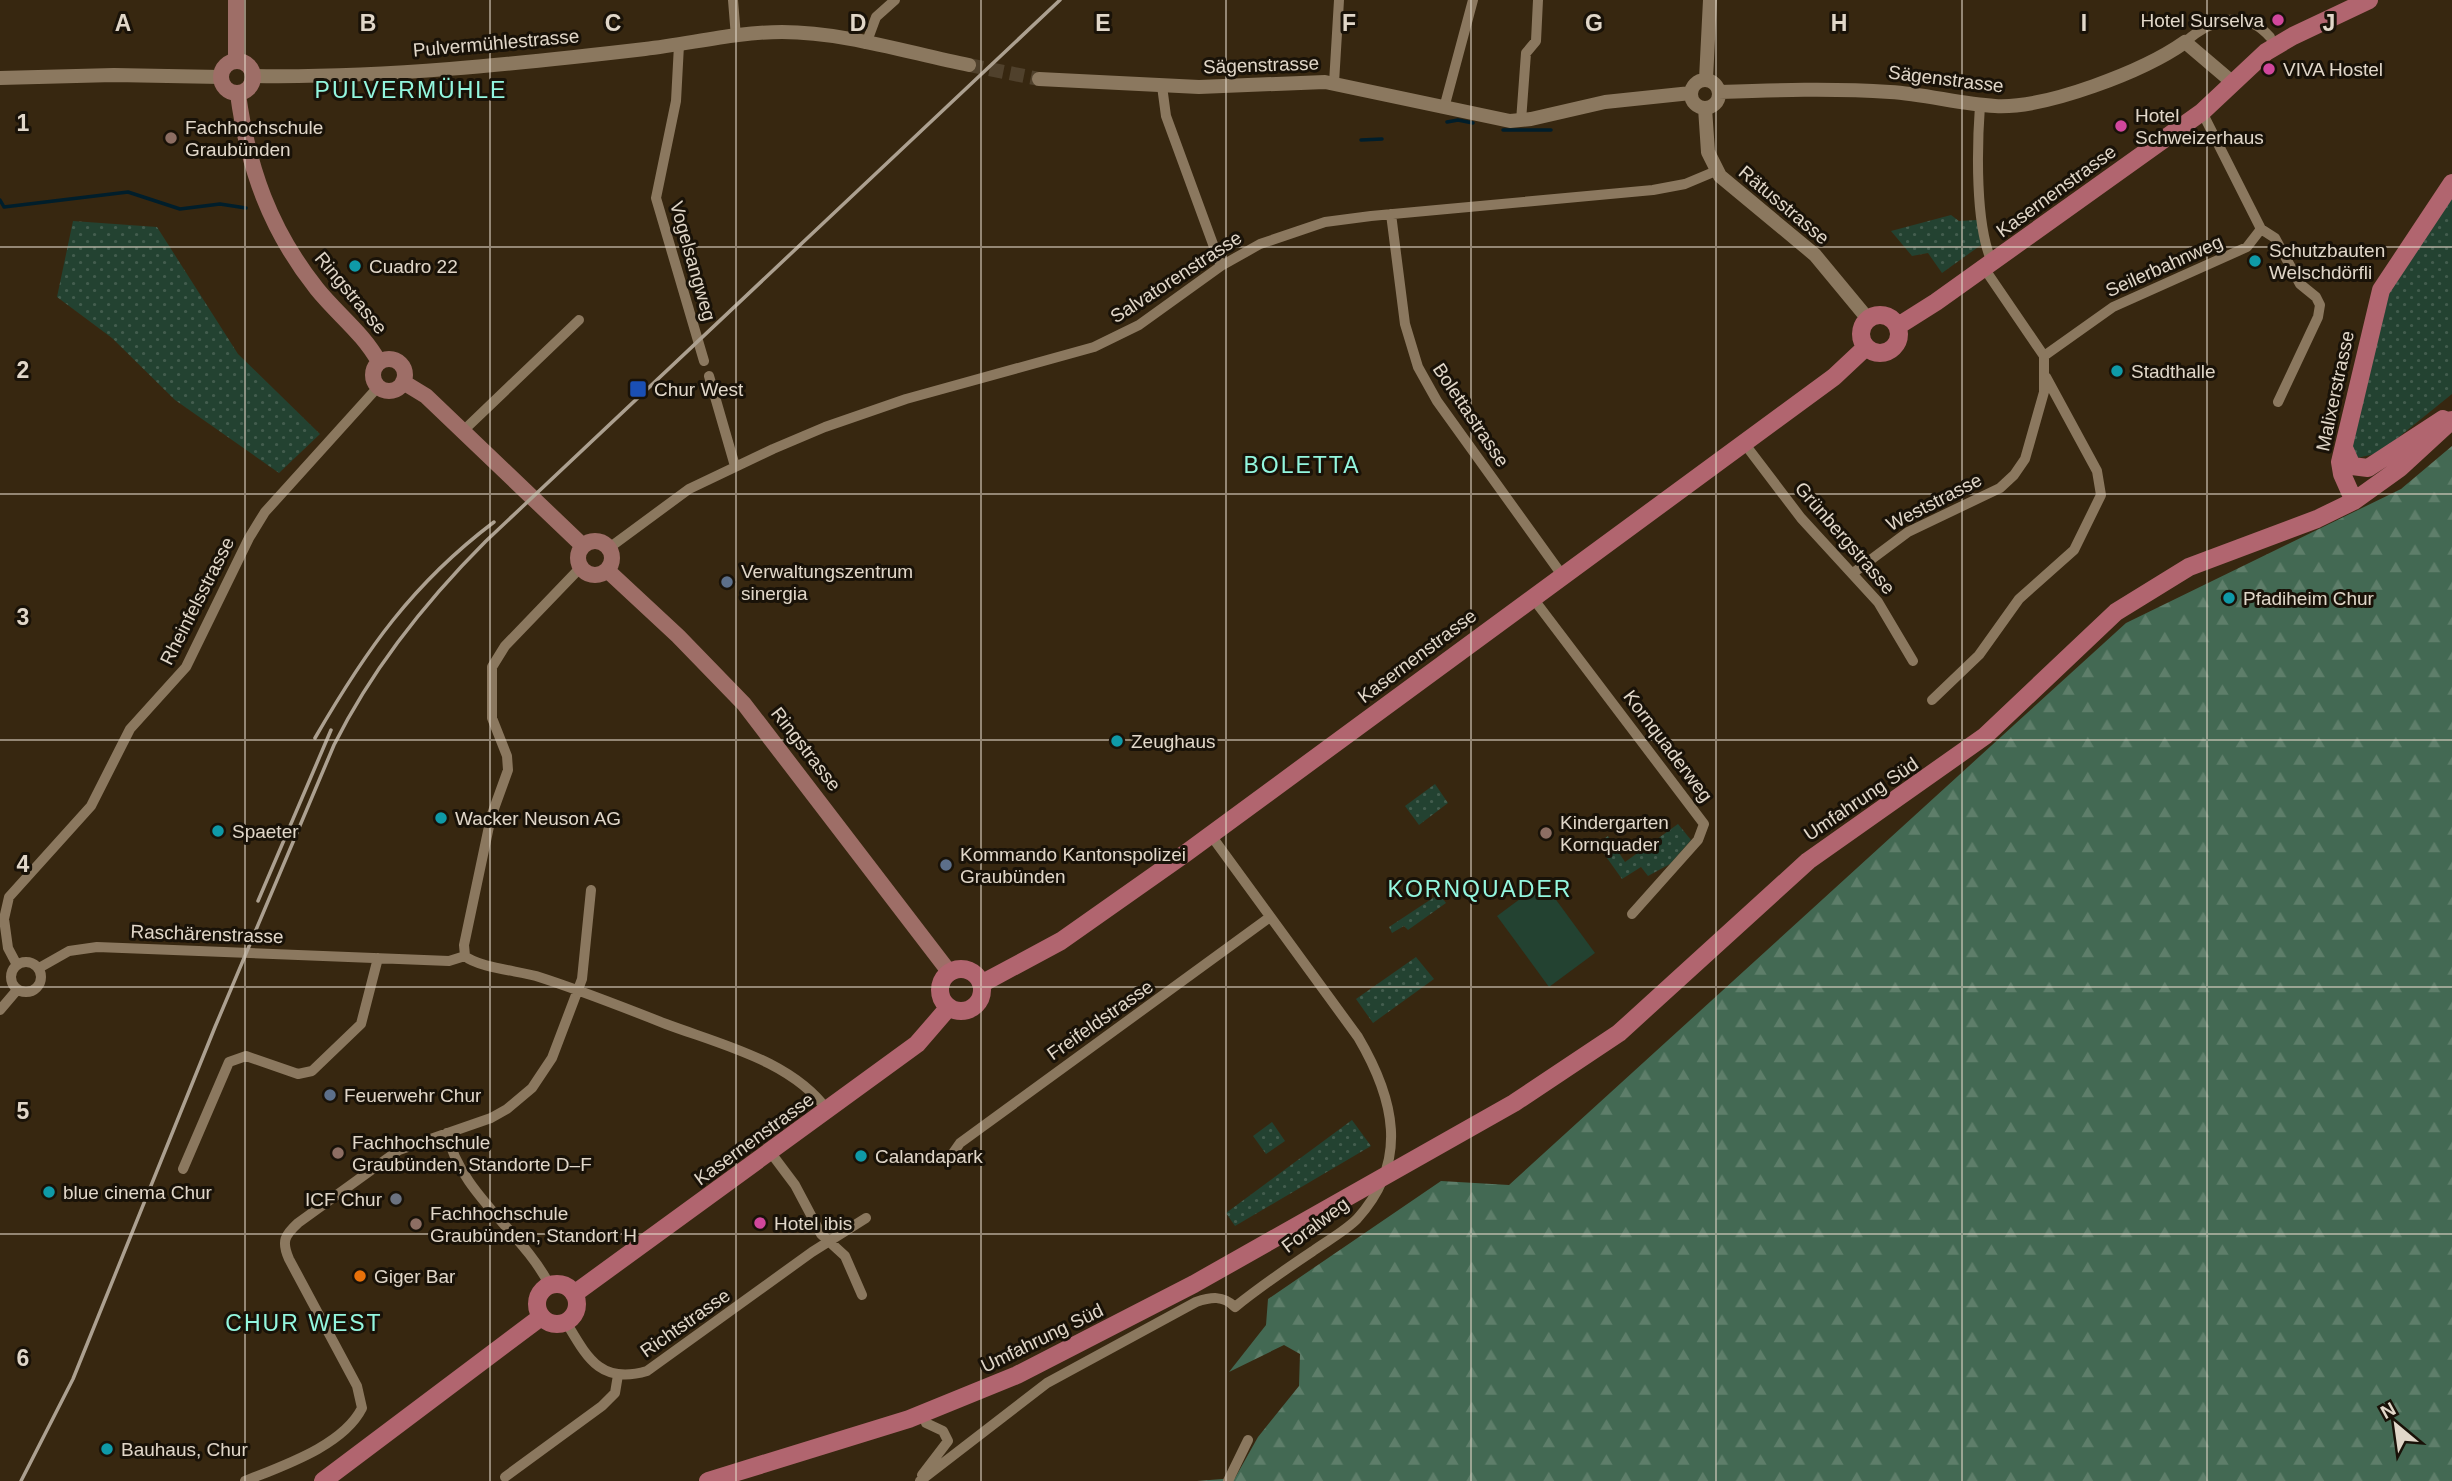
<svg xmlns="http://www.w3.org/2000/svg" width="2452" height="1481" viewBox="0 0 2452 1481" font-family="Helvetica,sans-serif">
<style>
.green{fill:url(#green-dots)}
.forest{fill:url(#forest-firs)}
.pitch{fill:#234231}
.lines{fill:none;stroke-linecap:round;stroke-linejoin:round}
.stream{stroke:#001e2b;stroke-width:3.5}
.tertiary-tunnel{stroke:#50412c;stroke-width:14;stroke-dasharray:14 7;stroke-linecap:butt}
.minor{stroke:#8b785f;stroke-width:10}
.tertiary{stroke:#8b785f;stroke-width:14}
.secondary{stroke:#9e6e67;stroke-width:16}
.primary{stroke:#b1656f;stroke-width:18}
.rail{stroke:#aca090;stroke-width:3.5}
.grid{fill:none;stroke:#e1d7c9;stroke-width:2;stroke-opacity:0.55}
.hotel-dot{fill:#d1479c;stroke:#191208;stroke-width:2.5}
.education-dot{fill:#8d6e63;stroke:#191208;stroke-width:2.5}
.culture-dot{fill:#0f9aa8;stroke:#191208;stroke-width:2.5}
.transit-dot{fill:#1a4fb4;stroke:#191208;stroke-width:2.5}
.service-dot{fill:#5c6f8a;stroke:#191208;stroke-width:2.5}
.worship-dot{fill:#6b7280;stroke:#191208;stroke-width:2.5}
.food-dot{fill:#e8710a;stroke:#191208;stroke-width:2.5}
.labels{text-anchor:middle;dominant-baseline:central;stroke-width:6;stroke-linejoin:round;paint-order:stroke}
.poi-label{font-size:19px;fill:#e1d7c9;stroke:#191208;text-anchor:start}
.street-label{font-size:19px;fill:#e1d7c9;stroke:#191208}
.quarter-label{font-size:23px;letter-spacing:2px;fill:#93f7df;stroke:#191208}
.grid-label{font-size:23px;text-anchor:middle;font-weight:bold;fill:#e1d7c9;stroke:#191208;stroke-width:6;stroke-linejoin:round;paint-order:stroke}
</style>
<defs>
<pattern id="green-dots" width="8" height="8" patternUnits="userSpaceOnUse" patternTransform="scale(1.75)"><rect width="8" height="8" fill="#234231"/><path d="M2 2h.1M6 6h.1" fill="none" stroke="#435d4e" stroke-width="1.8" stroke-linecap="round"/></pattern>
<pattern id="forest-firs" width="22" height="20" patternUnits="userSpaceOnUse" patternTransform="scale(1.75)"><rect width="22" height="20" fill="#436953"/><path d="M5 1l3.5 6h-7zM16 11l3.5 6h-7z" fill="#5e7e6a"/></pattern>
</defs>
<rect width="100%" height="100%" fill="#372710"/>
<!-- green -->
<path class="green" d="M2452,183V394L2379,453L2348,460L2375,306Z
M1951,215L1959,221L1977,220L1981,245L1942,273L1928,253L1912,256L1891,231Z
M73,221L157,227L238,354L320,434L279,473L175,400L112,338L57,297Z
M1435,784L1448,803L1419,825L1405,806Z
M1678,824L1691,840L1670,864L1648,876L1641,867L1622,879L1597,844L1608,836L1625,862Z
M1439,894L1446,903L1408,930L1404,926L1392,933L1389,927Z
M1416,957L1434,979L1373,1023L1356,999Z
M1352,1120L1371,1146L1235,1226L1226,1213Z
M1272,1122L1285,1141L1266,1154L1253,1136Z"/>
<!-- forest -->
<path class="forest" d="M2452,446V1481H1197L1235,1478L1258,1437L1299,1386L1300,1354L1284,1345L1229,1372L1266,1325L1268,1299L1441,1181L1509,1185L2126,623L2401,489Z"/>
<!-- pitch -->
<path class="pitch" d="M1543,882L1595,953L1549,987L1497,916Z"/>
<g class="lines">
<!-- stream -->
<path class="stream" d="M1447,122L1458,120L1473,123
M1503,130H1551
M1361,140L1382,139
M0,200L4,207L128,192L180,209L220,204L246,208"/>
<!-- tertiary-tunnel -->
<path class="tertiary-tunnel" d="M969,65L1039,79"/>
<!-- minor -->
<path class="minor" d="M733,0L736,37
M2185,42C2210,20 2244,7 2270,37
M866,44L876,17L895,0
M679,45L676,101L656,198L704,361
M1334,83L1339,0
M1162,86L1166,116L1221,266
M1980,105C1977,147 1975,225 1992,262
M1444,108L1473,0
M2202,112L2261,229L2275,238L2300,284L2316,297L2320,305L2318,317L2278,402
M1521,121L1526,53L1536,41L1538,0
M1391,214L1405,324L1418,367L1437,401L1562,575
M2044,356L2113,307L2247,247L2261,229
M709,376L735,466
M463,431L579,320
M1744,443L1801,518L1878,602L1913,661
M609,548L689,489L773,449L825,427L906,399L1094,347L1139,325L1221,266L1260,244L1325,222L1371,216L1653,190L1685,184L1716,171
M1853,573L1908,532L2000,488L2014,475L2025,459L2044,392V356L1984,268
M1532,597L1704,824L1698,840L1632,914
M1932,700L1979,655L2019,599L2074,550L2101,495L2097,471L2046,377
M465,956L464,945L491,817L508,770L507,756L492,718V667L505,646L581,567
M465,956C477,967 518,971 536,976C580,990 623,1007 666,1024C722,1045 792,1061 828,1111
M11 977a15 15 0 1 1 30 0a15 15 0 1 1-30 0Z
M17,965L8,948L4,919L9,897L91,806L130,729L186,667L249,538L265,512L378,387
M39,968L69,951L97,947L449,961L465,956
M0,1010L17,990
M447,1133C460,1194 523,1232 550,1286
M771,1153L795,1185L821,1234L845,1256L862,1295
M953,1153L960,1143L1270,917
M183,1169L229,1062L246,1056L298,1074L312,1071L361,1024L378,958
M566,1322C587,1357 600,1385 647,1371L812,1252L866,1218
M922,1475L948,1441L943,1431L926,1423
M505,1477L602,1406L615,1393L618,1375
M245,1481C282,1466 343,1446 362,1408L357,1386L289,1259C281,1241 285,1235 298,1223L399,1150L491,1118L507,1109L532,1088L552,1058L582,979L591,890
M920,1481L1047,1383L1196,1302C1211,1297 1223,1295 1235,1307C1260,1287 1286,1269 1313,1251C1327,1241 1345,1231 1357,1219C1410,1161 1394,1098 1358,1037L1210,834
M1228,1481L1248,1440"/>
<!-- tertiary -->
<path class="tertiary" d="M254,76C384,78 516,64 645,49C690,44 736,32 782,32C844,32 909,53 969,65
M0,78L114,75L221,77
M1039,79L1199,87L1325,82L1510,121L1531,119L1605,102L1691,93
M1706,79L1710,0
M1691 94a14 14 0 1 1 28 0a14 14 0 1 1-28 0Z
M1719,92C1775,90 1833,88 1890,92C1925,94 1960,104 1995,106C2046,109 2144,71 2185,42L2232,82
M1705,108L1708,152L1720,176L1815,255L1868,319"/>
<!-- secondary -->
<path class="secondary" d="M221 77a16 16 0 1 1 32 0a16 16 0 1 1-32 0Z
M236,61V0
M238,94C248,168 270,230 317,289C338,315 363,333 379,362
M373 375a16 16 0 1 1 32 0a16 16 0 1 1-32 0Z
M403,382L426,396L583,546
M578 558a17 17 0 1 1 34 0a17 17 0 1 1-34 0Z
M607,570L678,636L744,704L950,973"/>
<!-- primary -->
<path class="primary" d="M1861 334a19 19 0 1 1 38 0a19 19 0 1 1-38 0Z
M1898,326L1936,302L2202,112L2266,52L2293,36L2369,0
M2344,448L2352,466L2368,468L2443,419
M2354,501L2342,474L2340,462L2381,290L2452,183
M940 990a21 21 0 1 1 42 0a21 21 0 1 1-42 0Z
M981,984L1061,941L1186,853L1834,377L1866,347
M537 1304a20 20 0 1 1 40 0a20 20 0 1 1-40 0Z
M574,1294L917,1044L949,1007
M323,1481L541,1317
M708,1481L909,1419L1017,1375L1194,1284L1514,1103L1619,1033L1808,861L1985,736L2116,612L2189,567L2317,519L2354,501L2400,468L2452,420"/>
<!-- rail -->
<path class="rail" d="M315,738C366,650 412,584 494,522
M258,901L331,730
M21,1481L73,1379L215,1027L334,745C373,667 425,602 486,541L1060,0"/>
</g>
<!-- grid -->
<path class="grid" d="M245,0V1481M490,0V1481M736,0V1481M981,0V1481M1226,0V1481M1471,0V1481M1716,0V1481M1962,0V1481M2207,0V1481M0,247H2452M0,494H2452M0,740H2452M0,987H2452M0,1234H2452"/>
<!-- markers -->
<g class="hotel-dot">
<circle cx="2278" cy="20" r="7"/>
<circle cx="2269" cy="69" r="7"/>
<circle cx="2121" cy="126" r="7"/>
<circle cx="760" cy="1223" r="7"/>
</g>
<g class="education-dot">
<circle cx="171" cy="138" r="7"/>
<circle cx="1546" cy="833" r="7"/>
<circle cx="338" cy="1153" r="7"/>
<circle cx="416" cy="1224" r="7"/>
</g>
<g class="culture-dot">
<circle cx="2255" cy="261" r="7"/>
<circle cx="355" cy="266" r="7"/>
<circle cx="2117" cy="371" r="7"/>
<circle cx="2229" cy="598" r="7"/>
<circle cx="1117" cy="741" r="7"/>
<circle cx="441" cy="818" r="7"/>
<circle cx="218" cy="831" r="7"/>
<circle cx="861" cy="1156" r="7"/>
<circle cx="49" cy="1192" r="7"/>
<circle cx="107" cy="1449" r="7"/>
</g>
<rect class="transit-dot" x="629" y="380" width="18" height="18" rx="3.5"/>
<g class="service-dot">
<circle cx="727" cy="582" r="7"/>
<circle cx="946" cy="865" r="7"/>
<circle cx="330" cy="1095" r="7"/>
</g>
<circle class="worship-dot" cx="396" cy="1199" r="7"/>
<circle class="food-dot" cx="360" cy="1276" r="7"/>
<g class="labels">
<!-- poi labels -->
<g class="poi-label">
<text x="2264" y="20" text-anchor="end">Hotel Surselva</text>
<text x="2283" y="69">VIVA Hostel</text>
<text x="2135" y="115">Hotel<tspan x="2135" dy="22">Schweizerhaus</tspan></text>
<text x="185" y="127">Fachhochschule<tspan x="185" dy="22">Graubünden</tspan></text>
<text x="2269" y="250">Schutzbauten<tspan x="2269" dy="22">Welschdörfli</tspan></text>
<text x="369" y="266">Cuadro 22</text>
<text x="2131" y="371">Stadthalle</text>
<text x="654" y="389">Chur West</text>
<text x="741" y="571">Verwaltungszentrum<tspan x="741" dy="22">sinergia</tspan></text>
<text x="2243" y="598">Pfadiheim Chur</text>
<text x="1131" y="741">Zeughaus</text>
<text x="455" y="818">Wacker Neuson AG</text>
<text x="1560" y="822">Kindergarten<tspan x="1560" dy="22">Kornquader</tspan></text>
<text x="232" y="831">Spaeter</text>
<text x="960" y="854">Kommando Kantonspolizei<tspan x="960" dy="22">Graubünden</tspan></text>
<text x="344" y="1095">Feuerwehr Chur</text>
<text x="352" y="1142">Fachhochschule<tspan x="352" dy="22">Graubünden, Standorte D–F</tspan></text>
<text x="875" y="1156">Calandapark</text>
<text x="63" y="1192">blue cinema Chur</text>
<text x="382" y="1199" text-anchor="end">ICF Chur</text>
<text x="430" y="1213">Fachhochschule<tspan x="430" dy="22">Graubünden, Standort H</tspan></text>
<text x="774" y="1223">Hotel ibis</text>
<text x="374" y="1276">Giger Bar</text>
<text x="121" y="1449">Bauhaus, Chur</text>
</g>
<!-- street labels -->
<g class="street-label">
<text transform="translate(496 43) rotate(-5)">Pulvermühlestrasse</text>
<text transform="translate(1261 65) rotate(-2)">Sägenstrasse</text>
<text transform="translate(1946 79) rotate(7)">Sägenstrasse</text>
<text transform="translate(2056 191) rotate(-36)">Kasernenstrasse</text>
<text transform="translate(1784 205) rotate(40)">Rätusstrasse</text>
<text transform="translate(693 261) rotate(74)">Vogelsangweg</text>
<text transform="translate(2164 266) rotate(-24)">Seilerbahnweg</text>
<text transform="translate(1176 277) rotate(-33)">Salvatorenstrasse</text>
<text transform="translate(351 293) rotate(50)">Ringstrasse</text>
<text transform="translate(2335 391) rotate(-78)">Malixerstrasse</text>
<text transform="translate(1471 415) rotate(56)">Bolettastrasse</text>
<text transform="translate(1934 502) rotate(-27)">Weststrasse</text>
<text transform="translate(1845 538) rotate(49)">Grünbergstrasse</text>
<text transform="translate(197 601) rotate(-63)">Rheinfelsstrasse</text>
<text transform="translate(1417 656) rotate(-37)">Kasernenstrasse</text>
<text transform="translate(1668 746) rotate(53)">Kornquaderweg</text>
<text transform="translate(806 749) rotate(52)">Ringstrasse</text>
<text transform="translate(1861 799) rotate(-34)">Umfahrung Süd</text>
<text transform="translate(207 934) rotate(2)">Raschärenstrasse</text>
<text transform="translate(1100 1020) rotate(-35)">Freifeldstrasse</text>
<text transform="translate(754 1139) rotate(-36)">Kasernenstrasse</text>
<text transform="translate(1315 1225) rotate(-37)">Foralweg</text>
<text transform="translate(685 1323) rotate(-35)">Richtstrasse</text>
<text transform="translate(1042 1338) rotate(-26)">Umfahrung Süd</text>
</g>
<!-- quarter labels -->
<g class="quarter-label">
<text x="411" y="90">PULVERMÜHLE</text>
<text x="1302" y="465">BOLETTA</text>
<text x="1480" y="889">KORNQUADER</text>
<text x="304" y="1323">CHUR WEST</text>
</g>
</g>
<g class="grid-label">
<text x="123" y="31">A</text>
<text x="368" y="31">B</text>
<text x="613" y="31">C</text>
<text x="858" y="31">D</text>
<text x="1103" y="31">E</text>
<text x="1349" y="31">F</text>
<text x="1594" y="31">G</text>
<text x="1839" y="31">H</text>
<text x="2084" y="31">I</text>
<text x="2329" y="31">J</text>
<text x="23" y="131">1</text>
<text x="23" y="378">2</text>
<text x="23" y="625">3</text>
<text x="23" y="872">4</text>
<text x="23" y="1119">5</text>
<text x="23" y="1366">6</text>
</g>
<!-- north arrow -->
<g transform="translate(2396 1425) rotate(331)" stroke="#191208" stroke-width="5" paint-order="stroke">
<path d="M0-5L12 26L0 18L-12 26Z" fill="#e1d7c9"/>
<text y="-10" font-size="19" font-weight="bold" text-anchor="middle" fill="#e1d7c9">N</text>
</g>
</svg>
